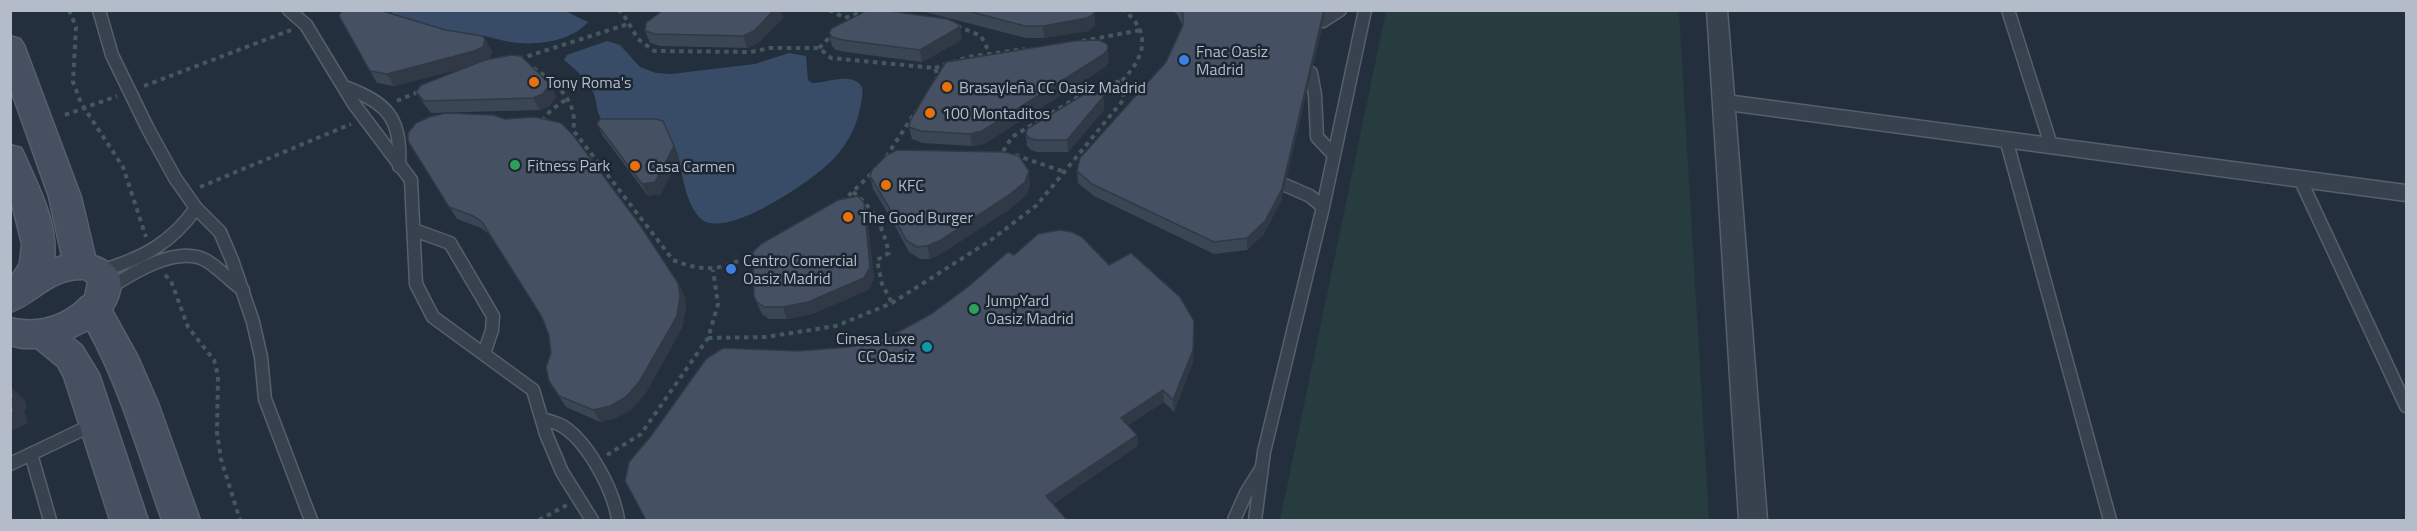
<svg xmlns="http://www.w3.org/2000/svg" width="2417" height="531" viewBox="0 0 2417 531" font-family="'Titillium Web',sans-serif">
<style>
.green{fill:#263c3f}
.water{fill:#394c67}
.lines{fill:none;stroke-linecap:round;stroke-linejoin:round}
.lane-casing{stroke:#565f6c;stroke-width:15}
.street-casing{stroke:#565f6c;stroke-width:3}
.secondary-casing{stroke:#565f6c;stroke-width:3}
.path{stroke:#44595c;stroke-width:4;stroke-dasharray:4.5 4.5;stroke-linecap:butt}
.lane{stroke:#38414e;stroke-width:12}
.street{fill:#38414e;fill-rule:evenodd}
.secondary{fill:#465061;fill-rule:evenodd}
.wall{fill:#3b4654}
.shaded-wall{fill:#303945}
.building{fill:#455162;stroke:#303945;stroke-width:1.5}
.shop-dot{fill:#3f7fe0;stroke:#1d2633;stroke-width:2}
.food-dot{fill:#e8710a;stroke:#1d2633;stroke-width:2}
.leisure-dot{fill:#2e9e5b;stroke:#1d2633;stroke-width:2}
.culture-dot{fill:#0f9aa8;stroke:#1d2633;stroke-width:2}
.labels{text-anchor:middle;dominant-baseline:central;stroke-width:5;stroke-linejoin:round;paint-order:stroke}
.poi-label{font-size:16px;fill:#b4bcc9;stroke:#1d2633;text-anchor:start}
</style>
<rect width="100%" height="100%" fill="#242f3e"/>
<!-- green -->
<path class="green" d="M1386,11H1679L1709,520H1280Z"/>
<!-- water -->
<path class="water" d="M563,10L588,22C571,42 534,46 510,42C499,40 489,36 478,35C447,31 416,27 385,21L393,11Z
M607,41L620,45L640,67L656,73L671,74L755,64L789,53L806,56L808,80L812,83C825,83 841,76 853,80C865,84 863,93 861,103C858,123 850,140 836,156C819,177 726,241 701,219C687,206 682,176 679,159C678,151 671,141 668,134L604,122C595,114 598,102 593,92C586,78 575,69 564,60L567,55Z"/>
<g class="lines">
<!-- lane casing -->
<g class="lane-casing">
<path id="lane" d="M99,10L112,55L148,129L175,178L196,208L220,232L232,260L253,322L261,357L265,399L311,520
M289,10L306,25L354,104L411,180L416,284L433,317L533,390L546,434L562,472L592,520
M2008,10L2051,145
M1323,21L1340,10
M1311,73L1315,95L1317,137L1333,154
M345,87C388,103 402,119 399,166
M2006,139L2110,520
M2300,179L2406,406
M1285,185L1310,196L1323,207
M414,230L450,243L493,316L492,330L484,354
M100,271C141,259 171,244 196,208
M108,289C132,273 178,244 207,261C220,269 230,281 243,290
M542,419C550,421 558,423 564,427C589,444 614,491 618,520
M31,454L50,520
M10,464L94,424
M1234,520L1246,493L1261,469
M1255,520L1264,452L1323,207L1365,10"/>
</g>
<!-- street casing -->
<g class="street-casing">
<path id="street" d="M1707,10H1727L1734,96L2406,185V201L1735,111L1767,520H1739Z"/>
</g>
<!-- secondary casing -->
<g class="secondary-casing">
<path id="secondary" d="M10,36L20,39L24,45L81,197L95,256C123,266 127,285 112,310L138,357L158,403L200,520H162C139,456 121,390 88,330L72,338L82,346L99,374L148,520H110L64,377L58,366L36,348H22L10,345V318C33,324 56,319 74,305C79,301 80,298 85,296L88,282L84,279C50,278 38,303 10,312V279L20,263L22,244L10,196V145L21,148L25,156C39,188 58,223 54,259L62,256L49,197L10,87Z"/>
</g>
<!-- path -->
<path class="path" d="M69,10L76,27L73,82L81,103L123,167L146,237
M618,10L622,12L638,39L654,51L751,52L770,48H819L831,58L935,68L938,77L936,79
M829,10L845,18L867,10
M957,26L981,36L989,52
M1082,41L1141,30
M819,48L834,33
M519,59L628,24
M533,68C555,82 579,101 573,130L673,260C708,274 723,269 755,253
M935,68L968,57L1025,49
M1122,81C1145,56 1152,34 1124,10
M144,86L291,30
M397,101L420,91
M65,115L117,96
M542,121L551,110L567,99
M1015,155L1065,172
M886,157L916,111
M200,187L351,124
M853,192C874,209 883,227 889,253L877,260L882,284L892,303
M842,202L871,174
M165,275L171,281L188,327L214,360L218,376L217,433L221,459L240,520
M708,338L766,337L836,326L892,303L991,240L1037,205L1124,99L1122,81L1096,86L1012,137L1002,153
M607,455L641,434L708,338L718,304L713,270
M539,520L567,505"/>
<!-- lane -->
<use href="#lane" class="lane"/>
<!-- street -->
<use href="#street" class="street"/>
<!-- secondary -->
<use href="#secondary" class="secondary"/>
</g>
<!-- wall -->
<path class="wall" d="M663,10H781L783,18L758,43L747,48L660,46L650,43L645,31Z
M917,10H1094L1095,26L1088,31L1044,38H1026Z
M1173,10H1326L1281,201L1264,234L1247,250L1214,254L1094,196L1078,183L1077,171L1166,62L1182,25L1178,16Z
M829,33L962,37L960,41L922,62L846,52L836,50L832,46Z
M485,39L492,52L490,59L488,60L556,97L549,106L540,110L431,113L424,104L416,92L468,67L394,86L377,83L370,71Z
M1109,61L1105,67L984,144L972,146L923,143L912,139L909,127Z
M1103,93L1104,110L1068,152H1037L1031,150L1027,146L1026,134Z
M597,124L674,146L679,158L661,194L648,196L603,136Z
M408,141L678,283L684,295L686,308L682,328L645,394L632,409L616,418L600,422L566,407L549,381L551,353L549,336L542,318L489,234L481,228L457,219Z
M870,176L1030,183L1027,194L1011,208L944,252L930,259H920L909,252L890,217L873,189Z
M864,203L867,216L874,279L868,290L812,314L787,319H769L762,314L754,297Z
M1109,265L1194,333L1193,362L1174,412L1164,402L1128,425L1137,435L1138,446L798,351L849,347L889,337L931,314Z"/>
<!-- shaded-wall -->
<path class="shaded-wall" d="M774,10H781L783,18L758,43L747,48L743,36Z
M1094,10L1095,26L1088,31L1044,38L1043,26Z
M1324,10H1326L1281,201L1264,234L1247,250V238Z
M960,25L962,37L960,41L922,62L920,50Z
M485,39L492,52L490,59L481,64L394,86L387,74Z
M1108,49L1109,61L1105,67L984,144L972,146L970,134Z
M550,84L556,97L549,106L540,110L533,98Z
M1103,93L1104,110L1068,152L1067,140Z
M674,146L679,158L661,194L648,196L642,184Z
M1029,171L1030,183L1027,194L1011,208L944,252L930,259L927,246Z
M864,203L867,216L874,279L868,290L812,314L787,319L783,307Z
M678,283L684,295L686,308L682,328L645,394L632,409L616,418L600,422L593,410Z
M1194,321L1193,362L1174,412L1173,400Z
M12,388L25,400L27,409L24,410L28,423L10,432Z
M1163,390L1164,402L1122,429L1121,418Z
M1137,435L1138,446L1048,508L1046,496Z"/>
<!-- building -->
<path class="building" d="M342,10H379L446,30L482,36L485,39L483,47L474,51L387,74L370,71L339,16Z
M663,10H774L754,31L743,36L655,34L645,31L646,23Z
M868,10H882L948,19L960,25L958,28L920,50L843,40L832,37L829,33L832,28Z
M964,10H1094V14L1087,18L1043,26H1025Z
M1181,10H1324L1282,189L1265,221L1247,238L1214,242L1092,184L1077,171L1080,158L1166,62L1183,25V14Z
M1099,40L1107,44L1108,49L1104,54L982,131L970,134L921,131L909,127L910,121L927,92L946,62L1074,41Z
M511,55L521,56L550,84L543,94L533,98L424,101L416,92L421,85L485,60Z
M1091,90L1103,93V97L1067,140H1036L1029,138L1026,134L1027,129Z
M446,113L493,115L505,119L535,117L561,123L573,135L640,225L678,283L680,296L677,316L639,382L626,397L610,406L593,410L559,396L549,381L546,367L551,353L549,336L542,317L482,222L473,216L449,207L408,141V133L416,123L429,117Z
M600,119H656L663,121L674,146L655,182L642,184L597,124Z
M897,150L1005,152L1019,156L1029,171L1025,182L1009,195L941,240L927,246L917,247L906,240L887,204L870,176L872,170L887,155Z
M858,196L864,203L870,267L864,278L808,302L783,307H764L757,302L754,297L753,252L761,244L838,200Z
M1059,230L1072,232L1082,237L1109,265L1131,253L1180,297L1194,321L1193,350L1173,400L1163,390L1121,418L1137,435L1046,496L1067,520H646L625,481L629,462L651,436L706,359L723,348L798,351L849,347L889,337L931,314L969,286L1008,252L1014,255L1038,234Z
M12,388L14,397L11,398L14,412L10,414V389Z"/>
<!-- markers -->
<g class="shop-dot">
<circle cx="1184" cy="60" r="6"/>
<circle cx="731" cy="269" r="6"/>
</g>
<g class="food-dot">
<circle cx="534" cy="82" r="6"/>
<circle cx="947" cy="87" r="6"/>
<circle cx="930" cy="113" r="6"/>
<circle cx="635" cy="166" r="6"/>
<circle cx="886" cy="185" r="6"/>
<circle cx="848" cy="217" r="6"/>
</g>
<g class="leisure-dot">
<circle cx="515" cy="165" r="6"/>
<circle cx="974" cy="309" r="6"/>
</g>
<circle class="culture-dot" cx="927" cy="347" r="6"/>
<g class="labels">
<!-- poi labels -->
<g class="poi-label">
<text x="1196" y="51">Fnac Oasiz<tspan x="1196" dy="18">Madrid</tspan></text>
<text x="546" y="82">Tony Roma's</text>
<text x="959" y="87">Brasayleña CC Oasiz Madrid</text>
<text x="942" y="113">100 Montaditos</text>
<text x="527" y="165">Fitness Park</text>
<text x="647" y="166">Casa Carmen</text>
<text x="898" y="185">KFC</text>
<text x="860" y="217">The Good Burger</text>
<text x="743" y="260">Centro Comercial<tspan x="743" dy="18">Oasiz Madrid</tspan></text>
<text x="986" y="300">JumpYard<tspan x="986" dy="18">Oasiz Madrid</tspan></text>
<text x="915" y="338" text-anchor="end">Cinesa Luxe<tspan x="915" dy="18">CC Oasiz</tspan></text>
</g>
</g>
<!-- border -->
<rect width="2417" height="531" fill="none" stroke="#b4bcc9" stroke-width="24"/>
</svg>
